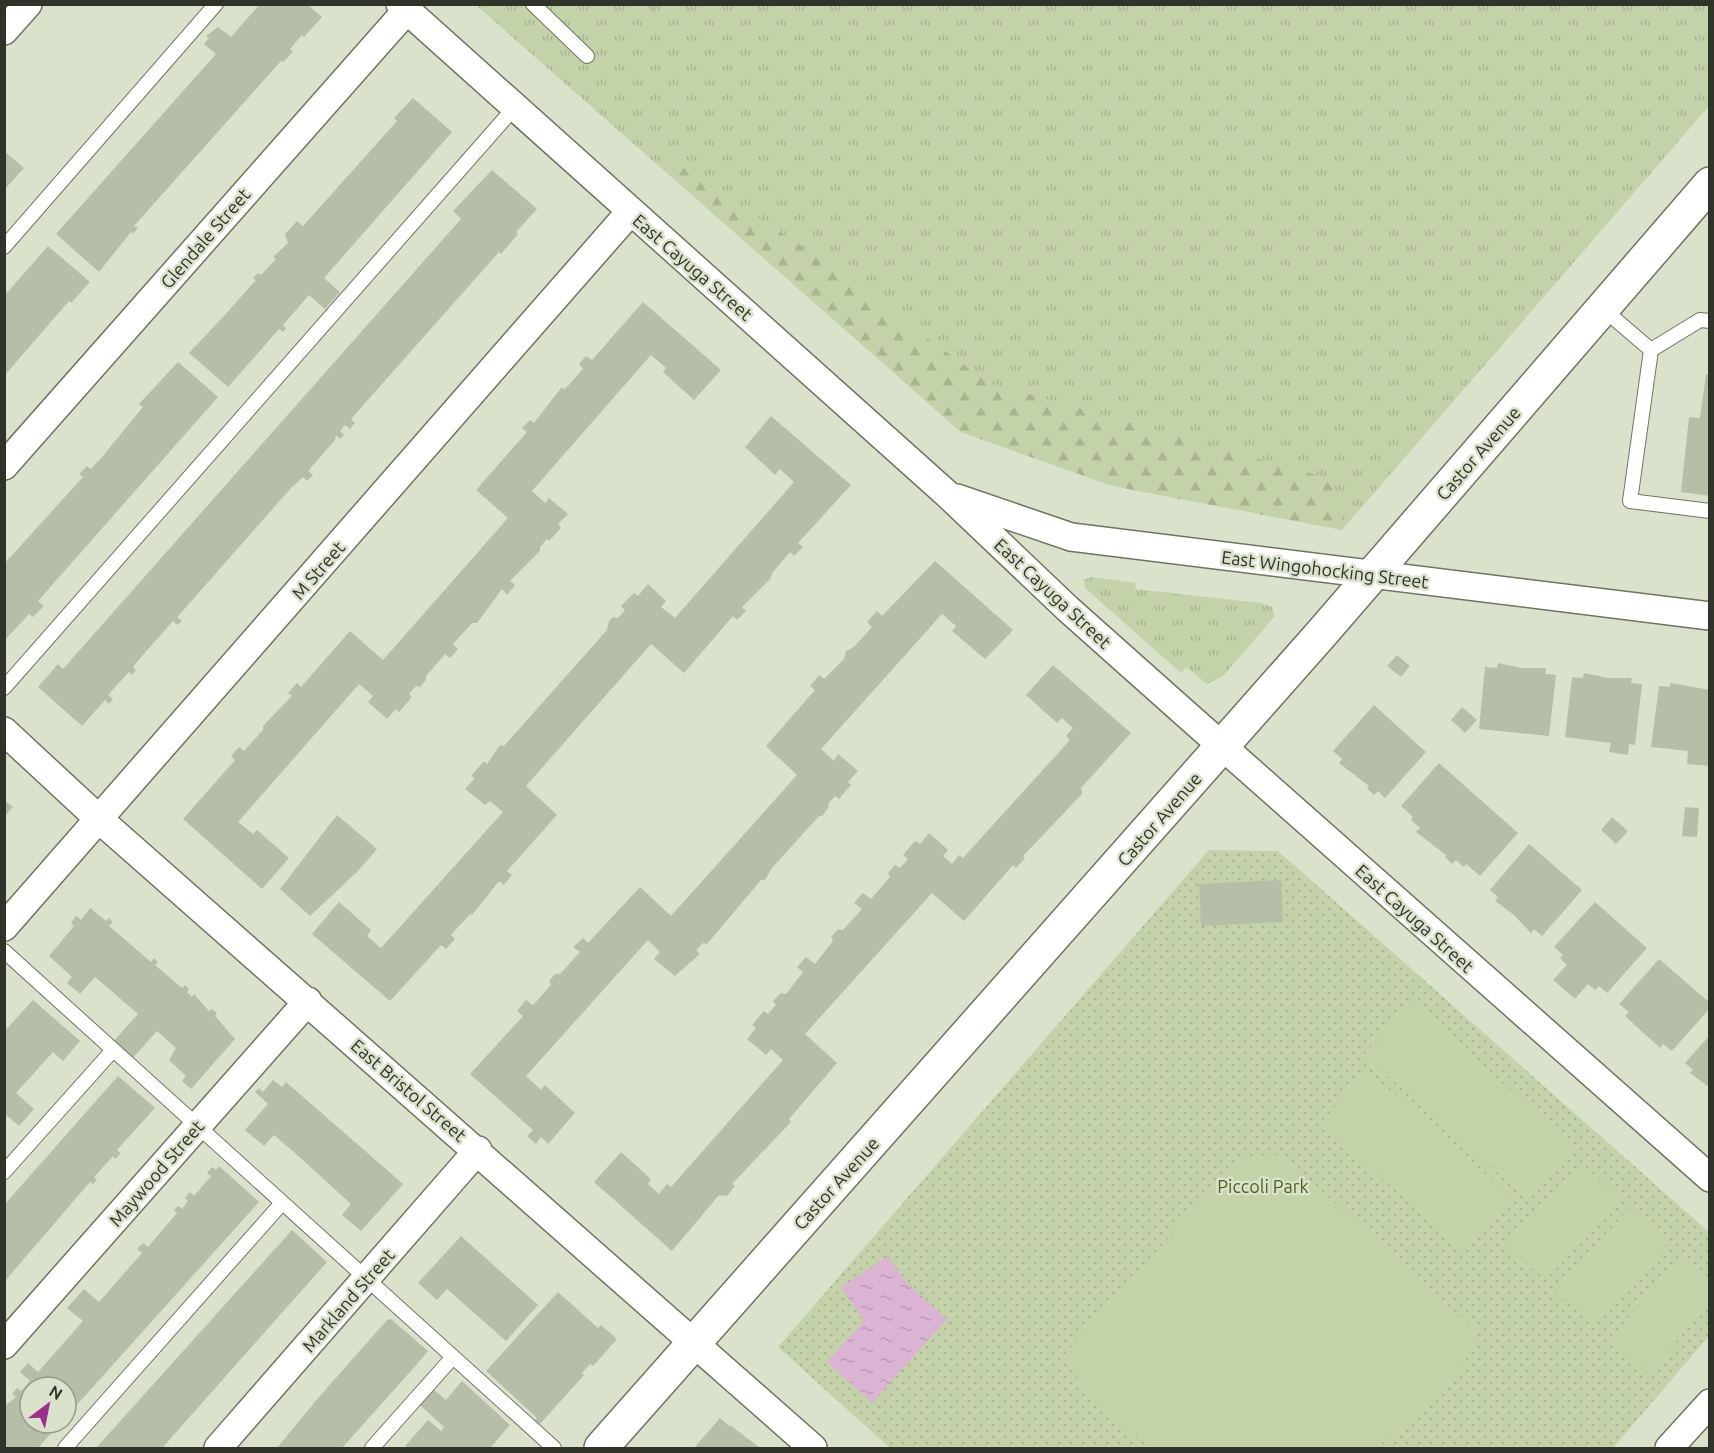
<svg xmlns="http://www.w3.org/2000/svg" width="1714" height="1453" viewBox="0 0 1714 1453" font-family="Ubuntu,sans-serif">
<style>
.grass{fill:url(#grass-tufts)}
.forest{fill:url(#forest-firs)}
.park{fill:url(#park-dots)}
.pitch{fill:#c4d2a9}
.water{fill:url(#water-ripples)}
.building{fill:#b7bea8}
.lines{fill:none;stroke-linecap:round;stroke-linejoin:round}
.service-casing{stroke:#6e7560;stroke-width:16}
.minor-casing{stroke:#6e7560;stroke-width:30}
.primary-casing{stroke:#6e7560;stroke-width:36}
.service{stroke:#fff;stroke-width:14}
.minor{stroke:#fff;stroke-width:27}
.primary{stroke:#fff;stroke-width:33}
.labels{text-anchor:middle;dominant-baseline:central;stroke-width:5;stroke-linejoin:round;paint-order:stroke}
.street-label{font-size:18px;fill:#30332a;stroke:#dae2cb}
.park-label{font-size:18px;fill:#4f5f1e;stroke:#dae2cb}
</style>
<defs>
<pattern id="grass-tufts" width="24" height="20" patternUnits="userSpaceOnUse" patternTransform="scale(1.5)"><rect width="24" height="20" fill="#c4d2a9"/><path d="M3 7l-1-3M5 7V3M7 7l1-3M15 17l-1-3M17 17v-4M19 17l1-3" fill="none" stroke="#a9b592"/></pattern>
<pattern id="forest-firs" width="22" height="20" patternUnits="userSpaceOnUse" patternTransform="scale(1.5)"><rect width="22" height="20" fill="#c4d2a9"/><path d="M5 1l3.5 6h-7zM16 11l3.5 6h-7z" fill="#a9b592"/></pattern>
<pattern id="park-dots" width="8" height="8" patternUnits="userSpaceOnUse" patternTransform="scale(1.5)"><rect width="8" height="8" fill="#c4d2a9"/><path d="M2 2h.1M6 6h.1" fill="none" stroke="#a9b592" stroke-width="1.8" stroke-linecap="round"/></pattern>
<pattern id="water-ripples" width="26" height="14" patternUnits="userSpaceOnUse" patternTransform="scale(1.5)"><rect width="26" height="14" fill="#dbb4d3"/><path d="M2 4q2-2 4 0t4 0M15 11q2-2 4 0t4 0" fill="none" stroke="#bc9bb5"/></pattern>
</defs>
<rect width="100%" height="100%" fill="#dae2cb"/>
<!-- grass -->
<path class="grass" d="M476,5H1709V106L1342,530L961,432Z
M1091,577L1136,583L1135,589L1261,603L1272,607L1275,616L1223,676L1207,684L1186,667L1181,673L1085,588L1084,580Z"/>
<!-- forest -->
<path class="forest" d="M674,162L800,245L989,383L1334,480L1342,530L1112,486L961,432L666,171Z"/>
<!-- park -->
<path class="park" d="M1209,850L1278,851L1709,1232V1336L1613,1448H890L778,1347Z"/>
<!-- pitch -->
<path class="pitch" d="M1411,1002L1575,1147L1528,1200L1364,1055Z
M1367,1070L1511,1196L1464,1250L1320,1124Z
M1282,1155L1478,1332L1464,1362L1445,1389L1423,1414L1375,1448H1155C1115,1427 1087,1394 1063,1356L1241,1156Z
M1581,1163L1620,1197L1546,1280L1507,1246Z
M1629,1208L1668,1242L1594,1326L1555,1292Z
M1684,1255L1709,1278V1304L1649,1373L1610,1339Z"/>
<!-- water -->
<path class="water" d="M888,1256L905,1281L947,1319L872,1403L827,1362L864,1321L841,1287Z"/>
<!-- building -->
<path class="building" d="M260,4H307L322,17L304,37L302,35L290,49L293,51L289,56L283,62L281,61L134,226L138,228L133,234L131,232L99,272L56,234L216,54L204,44L209,38L206,36L218,27L231,37Z
M645,4H661L653,12Z
M413,98L452,132L324,278L340,292L325,309L309,295L283,325L286,328L283,332L279,329L228,387L189,353L224,316L256,280L253,278L258,273L261,275L276,259L273,257L288,243L285,234L297,221L303,226L397,121L394,118Z
M4,151L24,168L4,190Z
M492,170L537,209L516,232L518,234L501,254L499,252L351,419L355,423L350,429L345,425L340,431L344,435L340,439L336,435L335,440L308,471L313,475L307,481L303,477L291,488L180,614L177,617L182,621L177,625L173,621L135,664L133,667L136,670L132,675L129,672L108,695L113,699L109,704L105,700L82,726L38,687L58,664L63,669L461,219L453,211Z
M48,246L90,282L71,303L69,301L5,375V295Z
M643,302L721,370L694,400L663,372L666,368L651,355L532,491L545,503L549,498L568,514L558,524L561,528L549,541L547,539L540,547V551L510,581L515,585L507,595L502,589L477,623H472L453,644L458,649L450,658L445,654L426,676V680L420,687L416,686L409,694L412,697L399,712L396,709L387,719L368,702L373,696L359,684L238,822L253,834L257,830L289,858L262,889L183,819L235,760L231,756L239,747L244,751L263,730V726L292,696L288,693L297,683L301,687L350,631L383,660L508,518L476,490L527,432L522,428L530,420L534,423L561,388L565,389L583,369L579,364L586,356L592,360Z
M178,362L218,397L38,601L44,606L33,617L29,614L4,641V564L83,477L79,474L87,466L91,469L102,457L143,407L139,404Z
M1706,374L1710,375V496L1681,492L1689,417L1700,418Z
M771,416L851,485L798,543L803,547L794,556L790,552L772,573L771,578L742,607L746,611L737,620L733,616L684,673L651,644L526,786L557,815L507,871L512,875L504,885L499,881L472,915L470,914L451,935L455,939L446,949L441,945L390,1001L312,934L339,902L371,930L367,936L381,948L503,812L490,801L485,805L465,789L475,778L471,776L484,761L487,764L500,745L504,746L607,630L609,621L613,617L618,618L625,610L621,606L634,593L638,596L648,584L666,601L661,607L675,618L794,482L780,469L775,475L745,447Z
M935,561L1013,630L985,659L952,631L956,626L942,614L821,749L834,761L838,754L858,771L848,782L851,785L839,799L835,796L828,804L829,807L822,816H819L772,868L765,880H761L707,944L703,943L696,950L700,954L675,976L654,959L660,952L648,940L526,1076L541,1090L545,1085L575,1113L548,1144L541,1137L536,1144L527,1136L533,1130L470,1074L523,1016L517,1011L526,1000L533,1005L551,985L549,981L555,974H560L580,952L573,947L583,938L588,943L640,887L671,916L797,775L766,746L815,690L810,686L819,675L824,679L844,659L846,651L854,647L872,627L867,622L877,611L882,616Z
M1397,655L1410,666L1401,677L1387,666Z
M1498,663L1521,668H1546L1545,674L1556,675L1549,736L1479,729L1485,667L1497,668Z
M1053,665L1131,733L1081,788L1082,794L1023,856L1025,858L1016,868L1013,865L964,921L932,893L805,1034L837,1063L789,1119L791,1122L732,1184L735,1186L727,1196L719,1195L672,1251L594,1182L621,1152L651,1179L648,1184L659,1194L667,1184L671,1187L783,1060L771,1049L766,1055L747,1039L756,1028L752,1025L764,1011L768,1014L776,1005L773,1001L781,993L786,994L803,972L797,967L806,957L815,964L833,941L831,937L838,929L843,930L862,909L854,903L863,893L871,899L890,877L888,873L895,865L900,868L908,859L903,855L915,841L920,844L929,833L948,850L943,856L952,864L959,855L963,858L1070,740L1066,736L1073,728L1062,718L1057,723L1026,695Z
M1584,673L1608,678H1632L1631,683L1642,684L1635,745L1629,744L1628,755L1609,752L1611,743L1565,737L1572,677L1583,678Z
M1671,683L1710,690V766L1687,764L1688,751L1651,747L1659,686L1670,687Z
M1374,705L1426,752L1385,798L1378,791L1374,795L1367,788L1369,786L1339,763L1342,759L1333,751Z
M1462,707L1477,720L1465,733L1451,720Z
M1439,763L1518,833L1480,876L1466,864L1464,867L1456,860L1452,864L1445,857L1446,855L1416,832L1420,828L1411,820L1413,817L1401,806Z
M4,800L13,807L4,817Z
M1685,807L1699,808L1697,837L1682,836Z
M337,815L377,849L358,871L310,916L280,889Z
M1612,817L1628,831L1616,844L1601,830Z
M1529,844L1582,890L1542,936L1534,929L1531,933L1514,915L1495,901L1498,897L1490,890Z
M1281,880L1283,922L1201,926L1199,884Z
M1595,902L1647,948L1607,993L1599,986L1595,990L1588,984L1575,999L1553,980L1567,965L1560,958L1563,955L1554,947Z
M90,908L106,921L109,918L113,922L109,926L151,962L154,958L158,962L155,965L182,988L185,985L189,989L187,992L192,997L194,994L209,1011L212,1009L217,1013L215,1016L235,1039L191,1089L182,1081L186,1076L169,1060L176,1048L157,1031L132,1059L113,1042L138,1014L95,977L80,994L67,983L72,977L49,956L74,926L71,923L76,916L81,920Z
M1659,959L1710,1003V1008L1672,1051L1663,1044L1660,1048L1625,1016L1629,1012L1619,1004Z
M33,1000L80,1041L63,1061L53,1052L16,1093L34,1109L19,1126L4,1113V1032Z
M1710,1035V1088L1690,1073L1693,1070L1685,1063Z
M118,1076L155,1108L117,1150L121,1153L115,1159L113,1156L94,1177L97,1180L93,1184L90,1182L5,1281V1204Z
M273,1080L282,1087L286,1082L403,1184L361,1231L342,1215L351,1204L295,1153L274,1135L264,1146L245,1130L268,1104L255,1092L259,1088L263,1092Z
M219,1166L259,1202L66,1417V1387H30V1423H60L38,1448H4V1407L16,1397L12,1394L17,1388L21,1391L30,1381L20,1372L28,1363L38,1372L83,1321L67,1308L84,1289L99,1302L142,1253L137,1249L143,1243L148,1247L177,1213L174,1210L178,1206L182,1209L188,1201L185,1198L190,1192L194,1196L211,1176L207,1173L212,1167L216,1170Z
M292,1230L327,1262L163,1447L165,1448H96Z
M461,1236L538,1305L506,1341L447,1289L437,1300L418,1283Z
M558,1292L598,1328L601,1325L617,1339L593,1366L590,1364L582,1373L584,1375L540,1424L535,1420L537,1418L486,1371Z
M391,1319L428,1351L410,1372L342,1448H277L319,1397L387,1320Z
M462,1381L510,1425L490,1448H408L405,1446L428,1420L441,1431L444,1427L420,1405L434,1390L446,1400Z
M720,1418L729,1426L730,1425L760,1448H694Z"/>
<g class="lines">
<!-- service casing -->
<g class="service-casing">
<path id="service" d="M533,4L587,56
M4,247L216,4
M1602,308L1651,350
M1651,350L1630,501L1710,511
M1651,350L1700,320L1710,321
M4,688L514,108
M4,951L554,1448
M4,1172L113,1050
M65,1448L282,1203
M372,1448L453,1357"/>
</g>
<!-- minor casing -->
<g class="minor-casing">
<path id="minor" d="M400,4L947,494L1068,609L1187,715L1710,1178
M4,31L28,4
M4,466L407,10
M957,498L1071,537L1710,616
M4,731L100,820L813,1448
M4,927L630,212
M4,1345L308,1001
M218,1448L478,1150
M1669,1448L1710,1403"/>
</g>
<!-- primary casing -->
<g class="primary-casing">
<path id="primary" d="M601,1448L1322,633L1710,184"/>
</g>
<!-- service -->
<use href="#service" class="service"/>
<!-- minor -->
<use href="#minor" class="minor"/>
<!-- primary -->
<use href="#primary" class="primary"/>
</g>
<g class="labels">
<!-- street labels -->
<g class="street-label">
<text transform="translate(205 238) rotate(-49)">Glendale Street</text>
<text transform="translate(693 267) rotate(41)">East Cayuga Street</text>
<text transform="translate(1478 453) rotate(-49)">Castor Avenue</text>
<text transform="translate(1325 569) rotate(7)">East Wingohocking Street</text>
<text transform="translate(318 570) rotate(-49)">M Street</text>
<text transform="translate(1053 593) rotate(43)">East Cayuga Street</text>
<text transform="translate(1159 819) rotate(-49)">Castor Avenue</text>
<text transform="translate(1415 918) rotate(42)">East Cayuga Street</text>
<text transform="translate(409 1090) rotate(41)">East Bristol Street</text>
<text transform="translate(156 1173) rotate(-49)">Maywood Street</text>
<text transform="translate(836 1183) rotate(-48)">Castor Avenue</text>
<text transform="translate(348 1300) rotate(-49)">Markland Street</text>
</g>
<!-- park labels -->
<g class="park-label">
<text x="1263" y="1186">Piccoli Park</text>
</g>
</g>
<!-- border -->
<rect width="1714" height="1453" fill="none" stroke="#30332a" stroke-width="12"/>
<!-- north arrow -->
<g transform="translate(48 1405) rotate(32)"><circle r="28" fill="#dae2cb" stroke="#969c8b" stroke-width="1.5"/>
<path d="M0-4.5L10 22L0 15L-10 22Z" fill="#9c2e8e"/>
<text y="-9" font-size="16" font-weight="bold" text-anchor="middle" fill="#30332a">N</text>
</g>
</svg>
